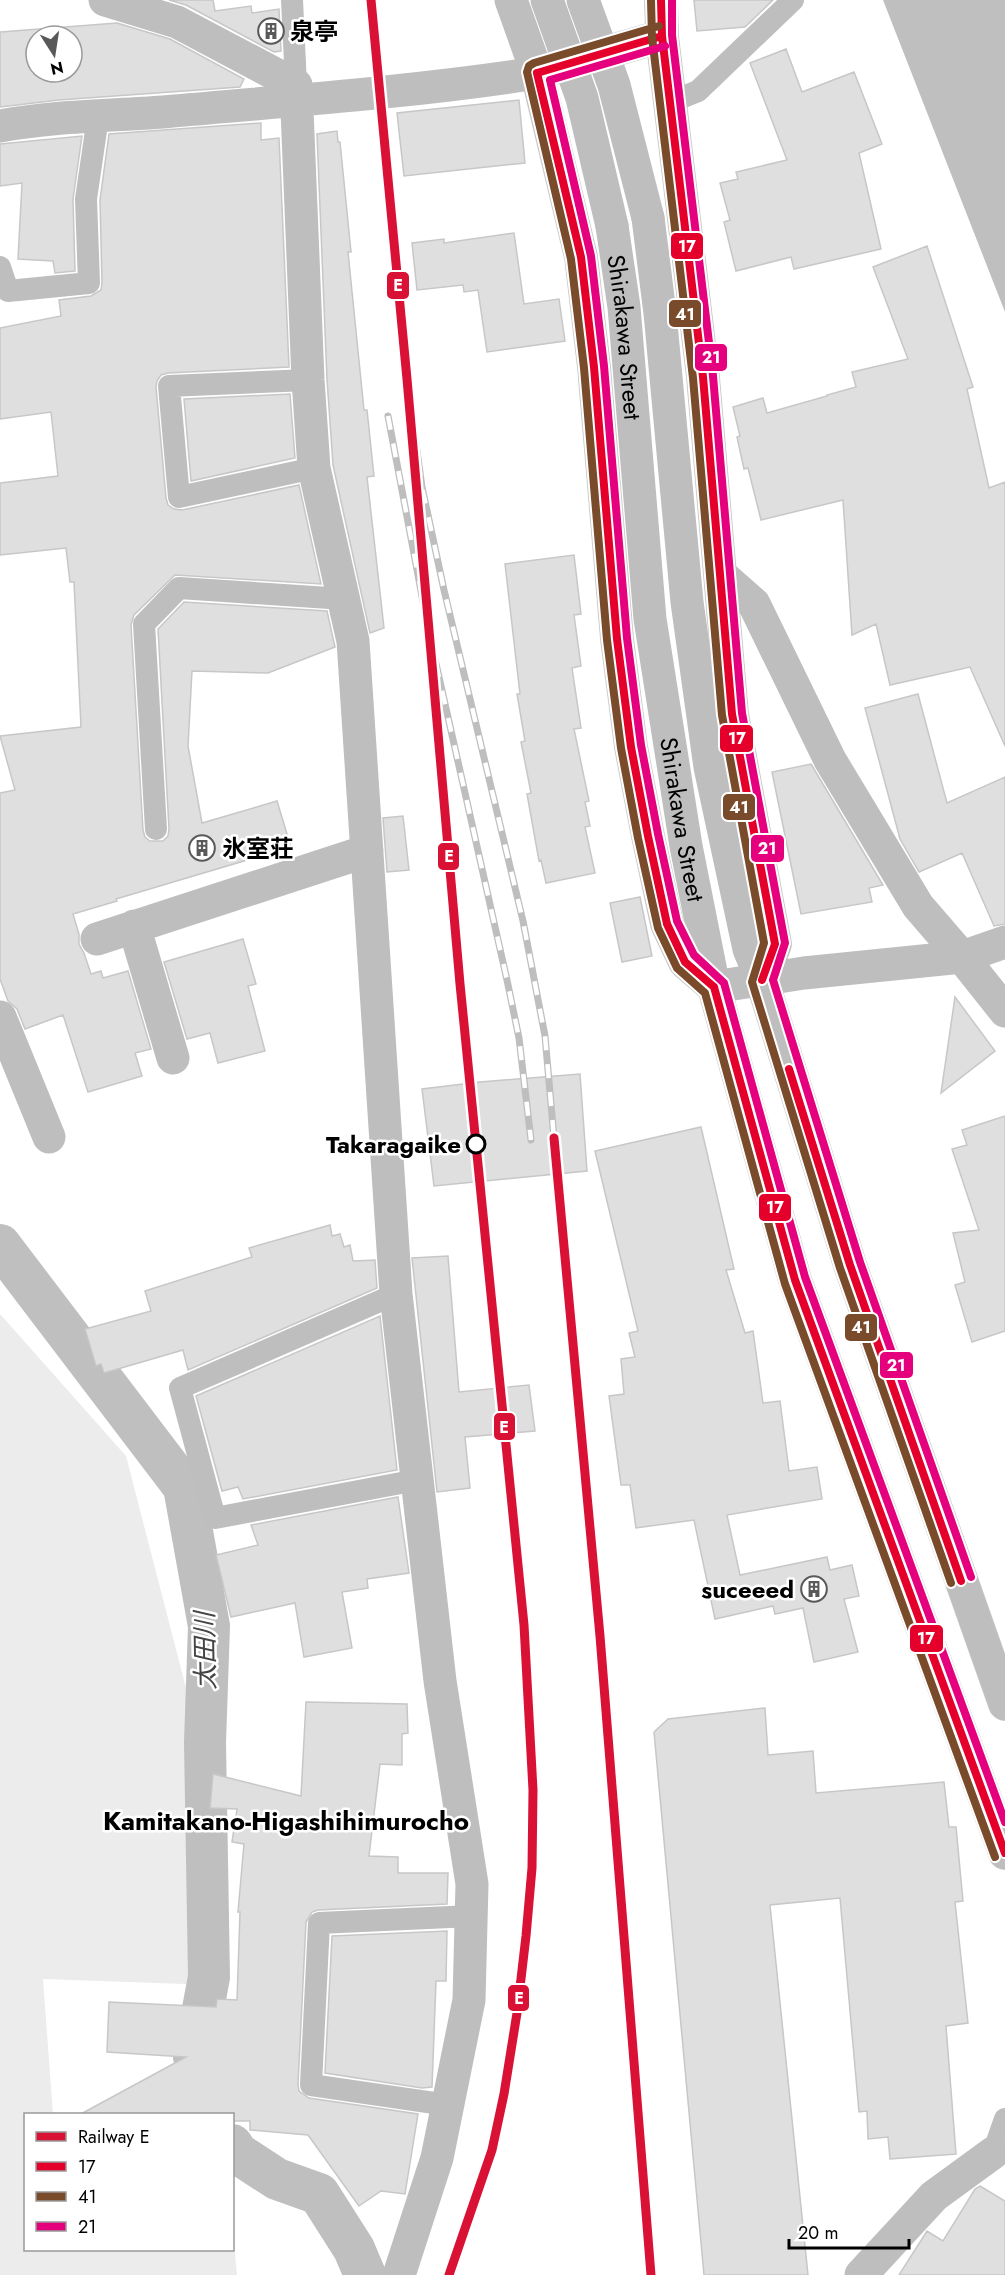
<svg xmlns="http://www.w3.org/2000/svg" width="1005" height="2275" viewBox="0 0 1005 2275" font-family="Jost,'Noto Sans JP',sans-serif">
<style>
.green{fill:#ececec}
.water{fill:#bfbfbf}
.lines{fill:none;stroke-linecap:round;stroke-linejoin:round}
.canal{stroke:#bfbfbf;stroke-width:42}
.building{fill:#dfdfdf;stroke:#c7c7c7;stroke-width:1.5;fill-rule:evenodd}
.trunk-casing{stroke:#dbdbdb;stroke-width:34}
.service{stroke:#bebebe;stroke-width:22}
.minor{stroke:#bebebe;stroke-width:33}
.tertiary{stroke:#bebebe;stroke-width:33}
.trunk{stroke:#bebebe;stroke-width:33}
.rail-casing{stroke:#bebebe;stroke-width:7}
.rail{stroke:#fff;stroke-width:4.5;stroke-dasharray:14;stroke-linecap:butt}
.tertiary-bridge{stroke:#bebebe;stroke-width:33}
.bus-1-casing{stroke:#fff;stroke-width:12}
.bus-2-casing{stroke:#fff;stroke-width:12}
.bus-3-casing{stroke:#fff;stroke-width:12}
.bus-1{stroke:#e4002b;stroke-width:8}
.bus-2{stroke:#7a4b2a;stroke-width:8}
.bus-3{stroke:#e5007d;stroke-width:8}
.rail-1-casing{stroke:#fff;stroke-width:14}
.rail-1{stroke:#d91235;stroke-width:9}
.stop-dot{fill:#fff;stroke:#000;stroke-width:3}
.labels{text-anchor:middle;dominant-baseline:central;stroke-width:5;stroke-linejoin:round;paint-order:stroke}
.poi-label{font-size:24px;font-weight:bold;fill:#000;stroke:#fff;text-anchor:start}
.street-label{font-size:24px;fill:#000;stroke:#fff}
.stop-label{font-size:24px;font-weight:bold;fill:#000;stroke:#fff;text-anchor:end}
.water-label{font-size:26px;font-style:italic;fill:#444;stroke:#fff}
.neighbourhood-label{font-size:26px;font-weight:bold;fill:#000;stroke:#fff}
.line-badge{stroke:#fff;stroke-width:2}
.badge-label{font-size:16px;text-anchor:middle;font-weight:bold;fill:#fff}
</style>
<rect width="100%" height="100%" fill="#fff"/>
<!-- green -->
<path class="green" d="M0,1314L126,1456L193,1715L214,1985L43,1979L53,2114H26V2250H232L233,2234L237,2275H0Z"/>
<!-- water -->
<path class="water" d="M883,0H1005V312Z"/>
<g class="lines">
<!-- canal -->
<path class="canal" d="M0,1245L184,1487L209,1626L205,1742L209,1977L194,2057L196,2063
M232,2145L237,2153L277,2179L319,2194L354,2249L365,2275"/>
</g>
<!-- building -->
<path class="building" d="M169,0H213L215,11L251,6L252,13L279,9L281,51L274,52L186,5Z
M694,0H773L745,27L697,31Z
M117,23L170,39L244,79L240,87L59,100L0,107V32ZM36,36H72V72H36Z
M786,49L802,92L854,72L882,144L859,153L881,249L794,269L791,257L736,271L724,222L730,220L720,183L738,179L736,172L787,160L750,63Z
M519,100L525,163L404,176L397,113Z
M261,123V140L279,138L289,367L168,373L161,375L157,381L156,387L166,498L168,505L174,509L182,510L299,485L321,584L175,575L134,615L131,625L143,830L145,837L150,841H163L168,836L169,829L158,629L184,602L327,611L335,647L268,673L192,671L188,746L202,823L277,801L291,847L116,899L117,901L73,914L79,934V944L84,953L91,974L101,971L103,978L128,971L151,1049L135,1053L142,1076L88,1092L63,1015L25,1029L17,1009L8,1001L0,979V793L15,790L0,736L81,727L74,582H70L66,548L0,555V483L58,476L51,412L0,419V328L61,316L59,300L91,296L101,290L102,283L100,200L109,134Z
M337,131L338,142H340L351,252H348L364,410H367L374,476L367,477L384,628L370,633L333,465L327,379L317,134Z
M82,136L73,199L75,271L55,273L53,261L18,259L22,183L0,186V144Z
M514,233L524,304L559,299L565,341L487,352L478,290L464,292L463,285L417,290L412,243L444,239V243Z
M927,246L973,387L967,389L989,488L1005,482V746L970,667L890,685L876,624L852,635L843,500L761,520L748,468L744,469L737,437L740,436L733,407L763,398L767,413L827,396V395L856,387L852,372L908,359L873,267Z
M290,394L295,458L191,481L184,399Z
M574,555L581,614L574,615L581,666L572,668L581,728L574,729L589,801L585,802L590,826L585,827L595,873L546,883L541,860L539,861L527,794L531,793L521,742L525,741L517,694H520L505,564Z
M918,694L947,803L1005,777V924L994,926L962,853L919,872L900,839L865,708Z
M811,764L883,885L869,888L872,902L801,914L772,772Z
M403,816L409,870L387,872L383,818Z
M640,897L652,956L622,962L610,903Z
M243,939L256,984L248,986L265,1051L218,1063L210,1033L187,1039L164,962Z
M955,997L995,1051L941,1093Z
M580,1074L587,1171L434,1186L422,1089L480,1082Z
M1005,1116V1331L972,1342L955,1285L965,1282L953,1233L979,1230L952,1149L967,1145L962,1130Z
M701,1127L734,1269L726,1270L745,1333L753,1331L763,1403L780,1401L789,1471L817,1467L822,1499L727,1515L740,1575L827,1557L830,1570L852,1565L859,1596L844,1599L858,1652L814,1662L803,1608L775,1614L773,1606L715,1619L694,1520L636,1528L630,1485H621L609,1396L624,1394L621,1359L635,1357L629,1333L638,1331L595,1151Z
M330,1225L332,1236L340,1234L344,1247L350,1245L353,1261L375,1260L377,1288L188,1370L183,1350L104,1373L101,1364L96,1366L85,1329L151,1311L145,1291L252,1257L249,1248Z
M448,1256L459,1392L529,1385L535,1431L465,1437L470,1488L437,1492L412,1258Z
M380,1316L397,1470L243,1499L238,1487L222,1491L196,1396Z
M398,1497L409,1573L367,1579L368,1588L342,1592L352,1648L304,1657L295,1603L231,1617L216,1555L258,1545L251,1525Z
M306,1702L407,1704L408,1733L402,1734V1765L380,1764L369,1856L398,1857V1873H448L447,1904L318,1910L312,1912L306,1922L298,2084L299,2091L309,2098L418,2114L405,2194L381,2191L359,2206L308,2135L250,2130V2121H232V2115H79L186,2057L107,2052L109,2002L216,2007L217,1999L237,2000L240,1912H238L244,1844L232,1842L237,1809L210,1808L213,1774L301,1796Z
M765,1708L768,1755L813,1751L816,1793L944,1782L949,1827H956L963,1901L955,1902L968,2023L946,2026L956,2154L890,2159L888,2137L868,2139L867,2111L859,2112L840,1898L770,1905L808,2275H704L654,1732L668,1719Z
M447,1931L446,1981H436L432,2087L422,2088L325,2073L332,1936Z
M980,2186L1005,2201V2275H899L927,2231L943,2241L975,2189Z"/>
<g class="lines">
<!-- trunk casing -->
<g class="trunk-casing">
<path id="trunk" d="M661,0L662,36L703,377L732,714L775,944L762,980L850,1265L1005,1704
M662,36L537,73L581,257L594,367L617,639L631,747L648,836L667,924L685,962L714,987L795,1280L1005,1853"/>
</g>
<!-- service -->
<path class="service" d="M292,0L296,85
M671,102L698,91L793,0
M0,267L8,291L89,283L86,199L98,117
M308,380L169,386L179,497L314,468
M156,829L144,624L179,588L344,599
M396,1294L180,1388L215,1518L417,1480
M448,2105L311,2085L319,1923L472,1916
M993,2153L1005,2119"/>
<!-- minor -->
<path class="minor" d="M105,0L177,22L296,85L308,380L314,468L353,641L396,1294L440,1681L472,1884L469,2000L437,2158L399,2275
M0,126C53,116 109,116 163,112C288,101 413,92 537,73L511,0
M721,575L754,604L830,760L918,906L962,957L1005,1011
M134,926L173,1058
M97,939L367,851
M714,987L804,973L962,957L1005,942
M0,1017L49,1137
M861,2275L934,2196L993,2153"/>
<!-- tertiary -->
<g class="tertiary">
<path d="M648,218L660,313L687,602L710,767L749,949L762,980"/>
<path id="s1" d="M612,226L624,307L650,619L686,846L714,987"/>
</g>
<!-- trunk -->
<use href="#trunk" class="trunk"/>
<!-- rail casing -->
<g class="rail-casing">
<path id="rail" d="M407,379L422,487L444,590L523,921L545,1036L554,1138
M388,416L428,628L507,980L519,1038L531,1140"/>
</g>
<!-- rail -->
<use href="#rail" class="rail"/>
<!-- tertiary-bridge -->
<path class="tertiary-bridge" d="M547,0L582,98L612,226
M583,0L614,85L648,218"/>
<!-- bus-1 casing -->
<g class="bus-1-casing">
<path id="bus-1" d="M661,0L662,36L703,377L732,714L775,944L762,980
M537,73L581,257L594,367L617,639L631,747L648,836L667,924L685,962L714,987
M537,73L662,36
M714,987L795,1280L1005,1853
M789,1069L850,1265L961,1581"/>
</g>
<!-- bus-2 casing -->
<g class="bus-2-casing">
<path id="bus-2" d="M651,0L652,37L693,378L722,715L764,943L752,982L840,1268L951,1583
M659,26L534,63L529,66L527,72L571,259L584,368L607,640L621,748L638,838L658,928L677,968L705,993L785,1284L995,1857"/>
</g>
<!-- bus-3 casing -->
<g class="bus-3-casing">
<path id="bus-3" d="M672,0V35L713,376L742,713L785,943L773,980L860,1262L971,1577
M665,46L550,80L591,256L604,366L627,638L641,745L658,834L677,921L694,955L724,983L805,1277L1005,1822"/>
</g>
<!-- bus-1 -->
<use href="#bus-1" class="bus-1"/>
<!-- bus-2 -->
<use href="#bus-2" class="bus-2"/>
<!-- bus-3 -->
<use href="#bus-3" class="bus-3"/>
<!-- rail-1 casing -->
<g class="rail-1-casing">
<path id="rail-1" d="M371,0L407,379L460,984L524,1625L533,1790L532,1868L526,1936L517,2013L504,2094L492,2150L449,2275
M554,1138L600,1636L651,2275"/>
</g>
<!-- rail-1 -->
<use href="#rail-1" class="rail-1"/>
</g>
<!-- icons -->
<defs>
<g id="building-ring" transform="scale(1.35)"><circle r="9.5" fill="#fff" stroke="#595959" stroke-width="1.5"/><path d="M-4-6H4V6H1V3H-1V6H-4ZM-2.5-4.3h1.7v1.8h-1.7ZM.8-4.3h1.7v1.8H.8ZM-2.5-1h1.7V.8h-1.7ZM.8-1h1.7V.8H.8Z" fill="#595959"/></g>
</defs>
<g fill-rule="evenodd">
<use href="#building-ring" x="271" y="31"/>
<use href="#building-ring" x="202" y="848"/>
<use href="#building-ring" x="814" y="1589"/>
</g>
<!-- markers -->
<circle class="stop-dot" cx="476" cy="1144" r="9"/>
<g class="labels">
<!-- poi labels -->
<g class="poi-label">
<text x="290" y="31">泉亭</text>
<text x="222" y="848">氷室荘</text>
<text x="794" y="1589" text-anchor="end">suceeed</text>
</g>
<!-- street labels -->
<g class="street-label">
<text stroke="none"><textPath href="#s1" startOffset="112">Shirakawa Street</textPath></text>
<text stroke="none"><textPath href="#s1" startOffset="598">Shirakawa Street</textPath></text>
</g>
<!-- stop labels -->
<g class="stop-label">
<text x="461" y="1144">Takaragaike</text>
</g>
<!-- water labels -->
<g class="water-label">
<text transform="translate(205 1651) rotate(-91)">太田川</text>
</g>
<!-- neighbourhood labels -->
<g class="neighbourhood-label">
<text x="286" y="1821">Kamitakano-Higashihimurocho</text>
</g>
</g>
<g class="line-badge">
<rect x="670" y="232" width="34" height="28" rx="6" fill="#e4002b"/>
<rect x="386" y="271" width="24" height="29" rx="6" fill="#d91235"/>
<rect x="668" y="299" width="34" height="29" rx="6" fill="#7a4b2a"/>
<rect x="694" y="343" width="34" height="29" rx="6" fill="#e5007d"/>
<rect x="719" y="724" width="35" height="29" rx="6" fill="#e4002b"/>
<rect x="722" y="793" width="34" height="28" rx="6" fill="#7a4b2a"/>
<rect x="750" y="834" width="35" height="29" rx="6" fill="#e5007d"/>
<rect x="437" y="842" width="23" height="29" rx="6" fill="#d91235"/>
<rect x="758" y="1193" width="34" height="29" rx="6" fill="#e4002b"/>
<rect x="844" y="1313" width="34" height="29" rx="6" fill="#7a4b2a"/>
<rect x="879" y="1351" width="35" height="28" rx="6" fill="#e5007d"/>
<rect x="493" y="1412" width="23" height="29" rx="6" fill="#d91235"/>
<rect x="909" y="1624" width="35" height="29" rx="6" fill="#e4002b"/>
<rect x="507" y="1984" width="23" height="28" rx="6" fill="#d91235"/>
</g>
<g class="badge-label">
<text x="687" y="252">17</text>
<text x="398" y="291">E</text>
<text x="685" y="320">41</text>
<text x="711" y="363">21</text>
<text x="737" y="744">17</text>
<text x="739" y="813">41</text>
<text x="767" y="854">21</text>
<text x="449" y="862">E</text>
<text x="775" y="1213">17</text>
<text x="861" y="1333">41</text>
<text x="896" y="1371">21</text>
<text x="504" y="1433">E</text>
<text x="926" y="1644">17</text>
<text x="519" y="2004">E</text>
</g>
<!-- legend -->
<rect x="24" y="2113" width="210" height="138" fill="#ffffff" stroke="#999999" stroke-width="1.5"/>
<rect x="36" y="2132" width="30" height="9" fill="#d91235" stroke="#999999" stroke-width="1.5"/>
<text x="78" y="2143" font-size="18" fill="#000000">Railway E</text>
<rect x="36" y="2162" width="30" height="9" fill="#e4002b" stroke="#999999" stroke-width="1.5"/>
<text x="78" y="2173" font-size="18" fill="#000000">17</text>
<rect x="36" y="2192" width="30" height="9" fill="#7a4b2a" stroke="#999999" stroke-width="1.5"/>
<text x="78" y="2203" font-size="18" fill="#000000">41</text>
<rect x="36" y="2222" width="30" height="9" fill="#e5007d" stroke="#999999" stroke-width="1.5"/>
<text x="78" y="2233" font-size="18" fill="#000000">21</text>
<!-- north arrow -->
<g transform="translate(54 54) rotate(168)"><circle r="28" fill="#ffffff" stroke="#999999" stroke-width="1.5"/>
<path d="M0-4.5L10 22L0 15L-10 22Z" fill="#595959"/>
<text y="-9" font-size="16" font-weight="bold" text-anchor="middle" fill="#000000">N</text>
</g>
<!-- scale -->
<path d="M789 2239v9h120v-9" fill="none" stroke="#000000" stroke-width="3"/>
<text x="798" y="2239" font-size="18" fill="#000000" stroke="#ffffff" stroke-width="4.5" paint-order="stroke">20 m</text>
</svg>
